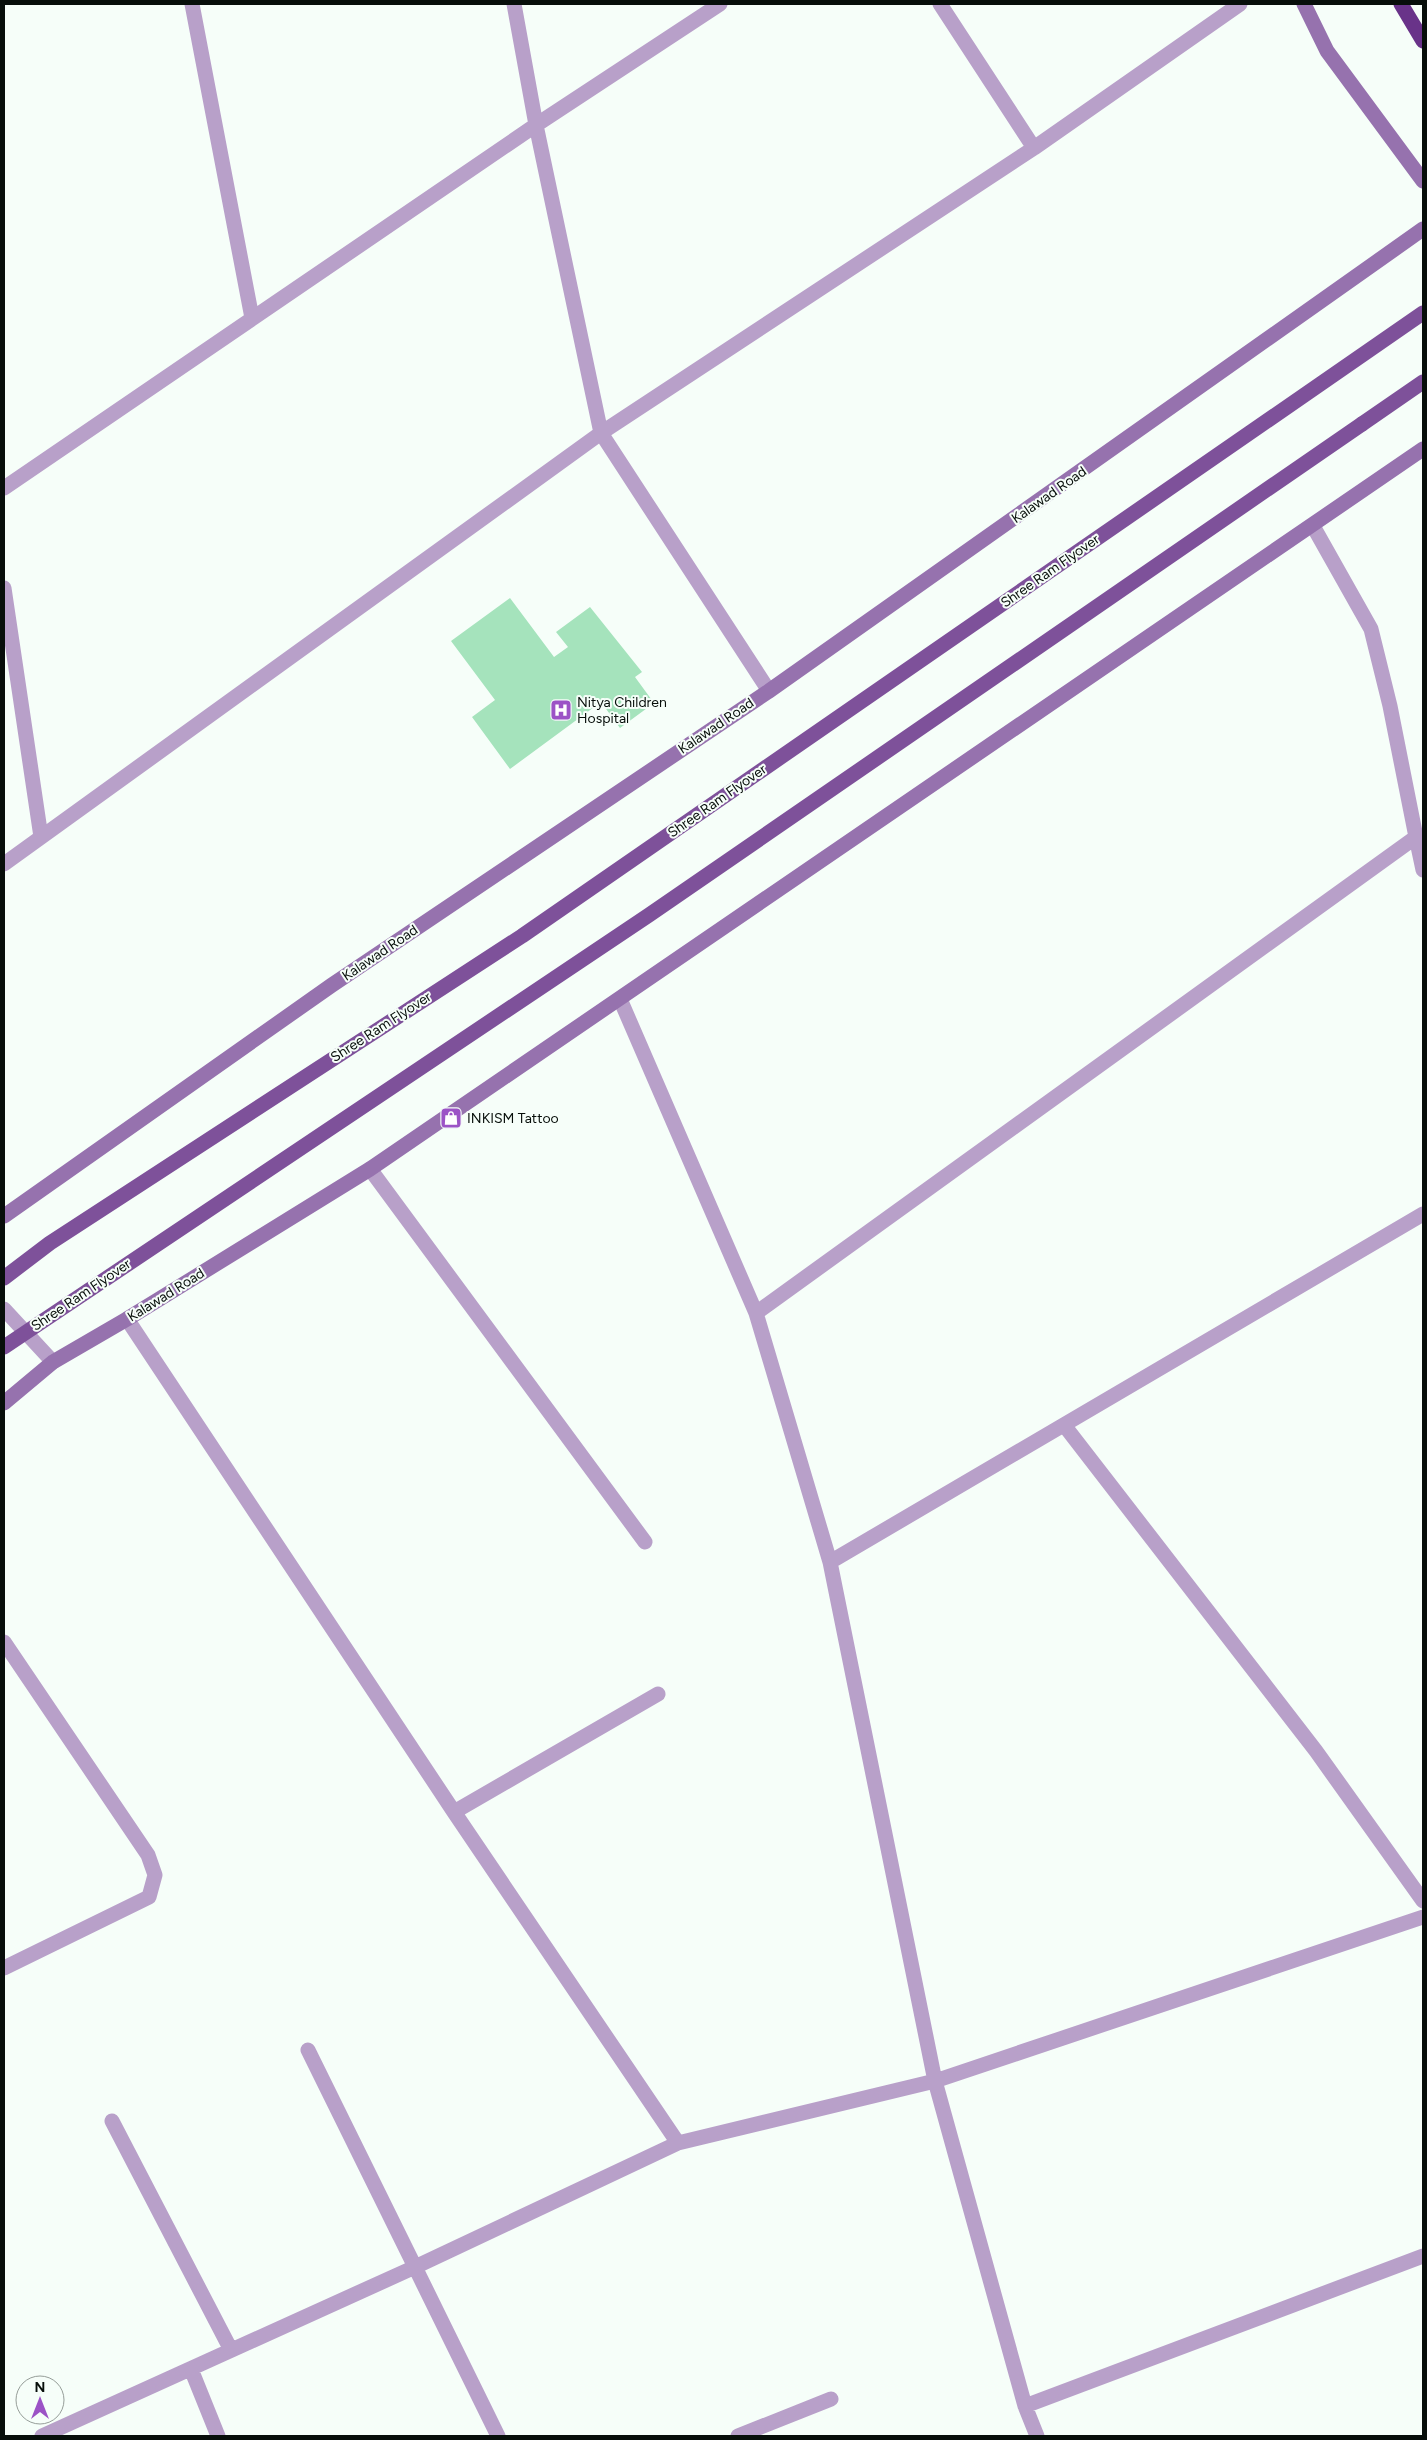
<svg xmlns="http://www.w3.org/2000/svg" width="1427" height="2440" viewBox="0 0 1427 2440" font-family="Figtree,sans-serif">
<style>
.building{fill:#a5e3bc}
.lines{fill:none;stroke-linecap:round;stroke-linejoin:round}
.street{stroke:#b8a0c9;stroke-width:15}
.secondary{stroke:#9672ae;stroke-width:15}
.primary{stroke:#7e519a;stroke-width:15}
.highway{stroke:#693389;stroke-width:15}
.primary-bridge{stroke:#7e519a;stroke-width:15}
.labels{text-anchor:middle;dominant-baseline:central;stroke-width:4;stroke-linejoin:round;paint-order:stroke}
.street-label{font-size:14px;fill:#070e0a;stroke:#f6fef9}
.poi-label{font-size:14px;fill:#070e0a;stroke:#f6fef9;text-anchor:start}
</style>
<rect width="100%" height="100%" fill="#f6fef9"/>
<!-- building -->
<path class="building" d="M510,598L554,657L568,647L556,632L590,607L642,672L635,677L654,703L620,728L601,702L510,769L472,717L495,700L451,641Z"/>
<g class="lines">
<!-- street -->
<path class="street" d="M192,4L252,318
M514,4L536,125L601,433L769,691
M940,4L1034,148
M4,488L536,125L720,4
M1313,526L1371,629L1390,706L1416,837
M4,588L41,837
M4,864L601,433L1034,148L1240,4
M620,999L756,1313L830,1562L935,2081L1025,2406L1037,2436
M370,1169L645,1542
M4,1309L53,1362
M756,1313L1416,837L1423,870
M127,1319L454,1812L678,2143L415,2267L498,2436
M1064,1425L1316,1751L1423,1901
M830,1562L1423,1214
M4,1642L148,1855L155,1875L149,1897L4,1968
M454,1812L658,1694
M112,2121L231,2350
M678,2143L935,2081L1423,1917
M191,2369L218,2436
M1025,2406L1423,2256
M42,2436L415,2267L308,2050
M738,2436L831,2399"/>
<!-- secondary -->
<path class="secondary" d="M1304,4L1327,51L1423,181
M4,1216L332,985L769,691L1423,229
M4,1403L53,1362L127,1319L370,1169L1423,449"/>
<!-- primary -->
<path class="primary" d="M1362,424L1423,382
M4,1278L50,1243L522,936L1423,313"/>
<!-- highway -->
<path class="highway" d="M1401,4L1423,41"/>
<!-- primary-bridge -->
<path class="primary-bridge" d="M4,1347L649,915L1362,424"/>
</g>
<!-- icons -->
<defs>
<g id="hospital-square" transform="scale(1.125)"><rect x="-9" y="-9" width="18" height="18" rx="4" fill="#9c53c6" stroke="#f6fef9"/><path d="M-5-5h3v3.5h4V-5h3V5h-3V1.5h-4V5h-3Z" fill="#fff"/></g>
<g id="shop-square" transform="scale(1.125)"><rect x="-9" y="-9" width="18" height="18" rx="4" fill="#9c53c6" stroke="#f6fef9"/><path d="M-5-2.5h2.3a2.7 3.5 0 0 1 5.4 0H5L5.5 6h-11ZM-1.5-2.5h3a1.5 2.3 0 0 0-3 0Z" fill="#fff"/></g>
</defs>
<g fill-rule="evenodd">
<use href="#hospital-square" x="561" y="710"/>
<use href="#shop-square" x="451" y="1118"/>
</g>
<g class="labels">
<!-- street labels -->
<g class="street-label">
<text transform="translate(1049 495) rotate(-35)">Kalawad Road</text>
<text transform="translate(1050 571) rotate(-35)">Shree Ram Flyover</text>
<text transform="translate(716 726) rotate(-34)">Kalawad Road</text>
<text transform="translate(717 801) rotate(-35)">Shree Ram Flyover</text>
<text transform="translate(380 953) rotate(-34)">Kalawad Road</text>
<text transform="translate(381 1027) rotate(-33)">Shree Ram Flyover</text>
<text transform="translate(81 1295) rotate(-34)">Shree Ram Flyover</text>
<text transform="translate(166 1295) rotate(-32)">Kalawad Road</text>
</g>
<!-- poi labels -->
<g class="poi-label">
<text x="577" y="702">Nitya Children<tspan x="577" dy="16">Hospital</tspan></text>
<text x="467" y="1118">INKISM Tattoo</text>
</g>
</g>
<!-- border -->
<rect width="1427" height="2440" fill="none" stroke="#070e0a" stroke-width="10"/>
<!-- north arrow -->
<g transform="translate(40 2400)"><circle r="24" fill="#f6fef9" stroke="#969e99"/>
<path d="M0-4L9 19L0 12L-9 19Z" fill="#9c53c6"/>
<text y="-8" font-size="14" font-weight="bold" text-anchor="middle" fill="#070e0a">N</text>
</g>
</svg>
